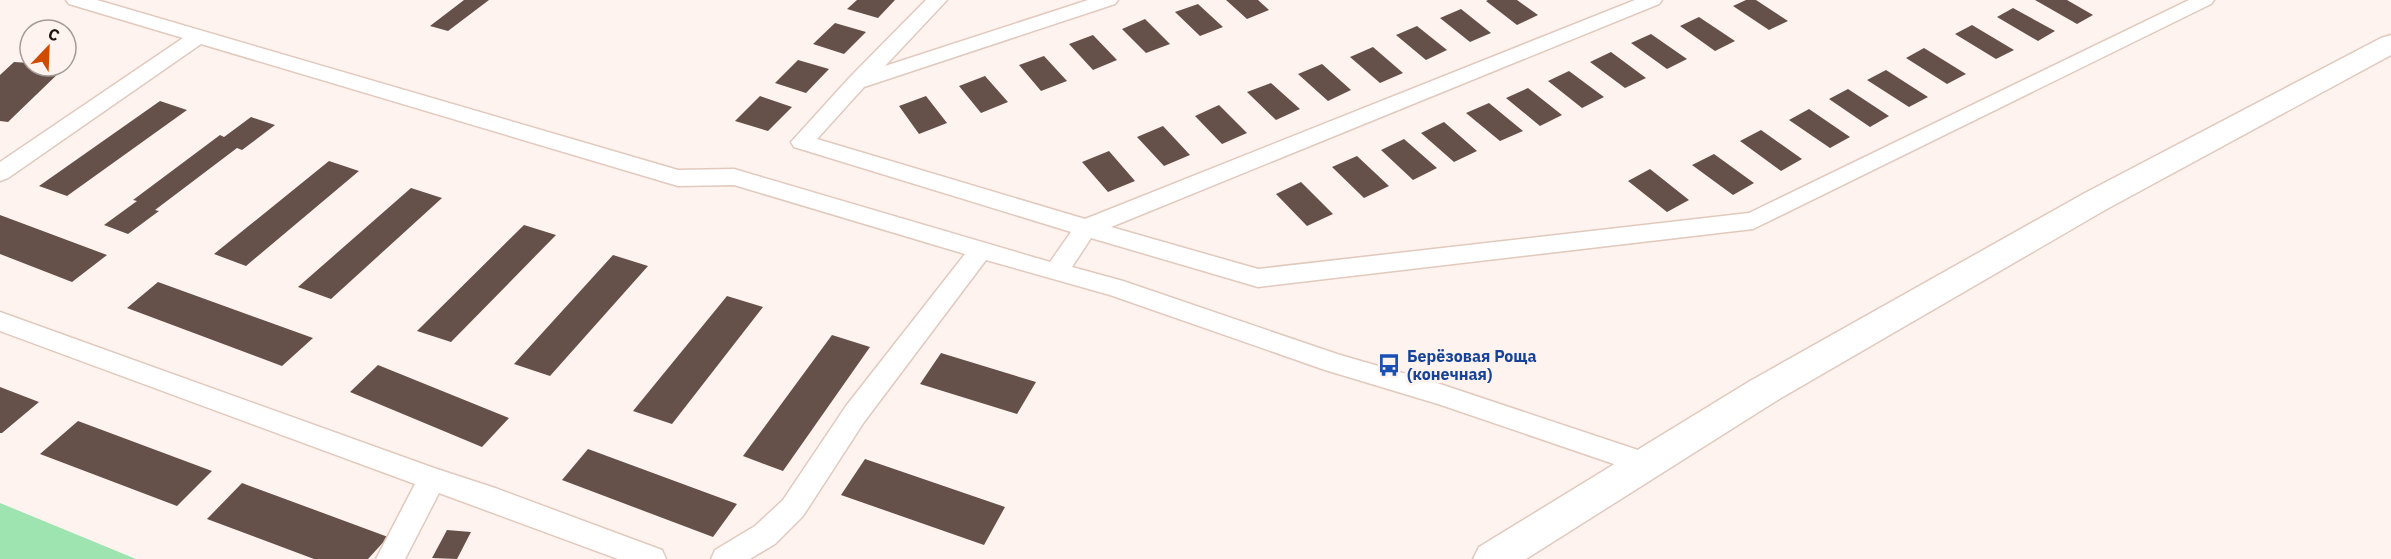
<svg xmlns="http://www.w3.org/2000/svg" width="2391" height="559" viewBox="0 0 2391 559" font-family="'IBM Plex Sans',sans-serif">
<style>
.green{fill:#9ee4b0}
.building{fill:#66504a}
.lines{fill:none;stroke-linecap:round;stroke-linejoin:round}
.minor-casing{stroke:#e1c9bd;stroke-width:3}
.primary-casing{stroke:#e1c9bd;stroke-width:3}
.minor{fill:#fff;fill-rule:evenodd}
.primary{fill:#fff;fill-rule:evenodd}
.labels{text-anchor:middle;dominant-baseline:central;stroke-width:6;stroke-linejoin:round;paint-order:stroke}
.transit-label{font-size:16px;font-weight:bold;fill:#164399;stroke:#fef3ef;text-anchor:start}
</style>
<rect width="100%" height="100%" fill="#fef3ef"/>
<!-- green -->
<path class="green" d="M0,503L136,559H0Z"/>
<!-- building -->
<path class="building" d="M464,0H489L448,31L430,26Z
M857,0H895L878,18L847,9Z
M1226,0H1258L1269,10L1247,19Z
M1488,0H1517L1538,15L1517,25L1486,1Z
M1746,0H1756L1788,21L1769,30L1733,6Z
M2035,0H2067L2093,15L2077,24Z
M1198,4L1223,27L1200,36L1175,12Z
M2013,8L2055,31L2038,41L1997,17Z
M1461,9L1491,33L1470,42L1440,18Z
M1699,17L1735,41L1715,51L1680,26Z
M1145,19L1170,44L1146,53L1122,29Z
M835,23L866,32L844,54L813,44Z
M1972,25L2014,50L1996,59L1955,34Z
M1417,26L1447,50L1426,60L1396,35Z
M1651,34L1687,59L1667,69L1631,43Z
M1093,35L1117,60L1093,70L1069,44Z
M1373,47L1403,73L1380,83L1350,57Z
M1924,48L1966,74L1947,84L1906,58Z
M1611,52L1646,78L1625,88L1590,62Z
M1044,56L1067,81L1041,91L1019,65Z
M798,60L829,69L806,93L775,83Z
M14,62L30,63V66H66L8,122L0,121V75Z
M1322,64L1351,90L1328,101L1298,74Z
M1886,70L1928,97L1909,107L1867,80Z
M1569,71L1604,97L1582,108L1548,81Z
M985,76L1008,102L981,113L959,86Z
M1271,83L1300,109L1276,120L1247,92Z
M1528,88L1562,115L1540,126L1506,98Z
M1848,89L1889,116L1870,127L1829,99Z
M760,96L792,107L768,131L735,121Z
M926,96L947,123L919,134L899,106Z
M160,101L187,110L67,196L39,186Z
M1489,103L1523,131L1500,141L1466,113Z
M1219,105L1247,133L1222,144L1195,116Z
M1809,109L1850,137L1830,148L1789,120Z
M251,117L275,125L242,150L237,148L155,210L159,211L128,234L104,225L137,201L133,200L220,135L224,137Z
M1444,122L1477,151L1454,162L1421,133Z
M1163,126L1190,155L1164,166L1137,137Z
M1761,130L1802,159L1781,171L1740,141Z
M1404,139L1437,168L1413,180L1381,150Z
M1109,151L1135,181L1108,192L1082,162Z
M1714,154L1754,183L1733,195L1692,165Z
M1357,156L1389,186L1364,198L1332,167Z
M329,161L359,171L246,266L214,254Z
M1650,169L1689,200L1667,212L1628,181Z
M1301,182L1333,214L1307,226L1276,194Z
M411,188L442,198L331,299L298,287Z
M0,215L107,255L72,282L0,254Z
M524,225L556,235L451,342L417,331Z
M613,255L648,266L550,376L514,364Z
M158,282L313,338L282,366L127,308Z
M727,296L763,307L672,424L633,411Z
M832,335L870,347L783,471L743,456Z
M941,353L1036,382L1017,414L920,384Z
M378,365L509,418L482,447L350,392Z
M0,387L39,402L2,433H0Z
M78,421L212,471L177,506L40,454Z
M588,449L737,504L713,537L562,480Z
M865,459L1005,507L984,545L841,495Z
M242,483L388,537L368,559H314L207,519Z
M447,530L471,532L457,559L432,558Z"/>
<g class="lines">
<!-- minor casing -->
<g class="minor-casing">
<path id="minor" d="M66,0H97L678,170L734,169L1050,262L1071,232L794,147L791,142L850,77L926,0H947L885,66L1088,0H1118L1115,4L864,87L817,139L1085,219L1635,0H1662L1659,4L1111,227L1258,269L1749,213L2189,0H2214L2211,4L1753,229L1258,287L1091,238L1072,267L1123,281L1337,354L1440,384L1656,456L1660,464L1656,472L1646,475L1438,404L1325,370L1110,295L986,260L864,422L803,516L775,544L750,559H711L715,550L755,526L783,500L846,406L965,254L734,185L678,186L201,44L8,178L0,181V162L183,38L69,4Z
M0,312L434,468L495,488L662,550L666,559H618L439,493L405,559H376L415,484L0,331Z"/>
</g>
<!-- primary casing -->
<g class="primary-casing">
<path id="primary" d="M2391,35V55L2105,210L1776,401L1526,559H1473L1479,547L1750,381L2083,194L2381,38Z"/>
</g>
<!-- minor -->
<use href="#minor" class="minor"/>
<!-- primary -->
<use href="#primary" class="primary"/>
</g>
<!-- icons -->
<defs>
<g id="bus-bare" transform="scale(1.8)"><path d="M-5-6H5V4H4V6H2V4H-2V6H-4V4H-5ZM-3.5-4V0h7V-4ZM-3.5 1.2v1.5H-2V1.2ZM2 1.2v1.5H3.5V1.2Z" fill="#1a4fb4" stroke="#fef3ef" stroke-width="2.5" paint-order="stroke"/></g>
</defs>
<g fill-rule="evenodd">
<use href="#bus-bare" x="1389" y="365"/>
</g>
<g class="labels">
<!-- transit labels -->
<g class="transit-label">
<text x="1407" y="356">Берёзовая Роща<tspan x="1407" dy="18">(конечная)</tspan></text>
</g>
</g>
<!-- north arrow -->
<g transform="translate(48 48) rotate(23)"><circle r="28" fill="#fef3ef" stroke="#a49a96" stroke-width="1.5"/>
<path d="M0-4.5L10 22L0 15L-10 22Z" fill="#d04b02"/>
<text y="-9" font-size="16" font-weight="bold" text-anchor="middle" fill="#1c1410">С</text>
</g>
</svg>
